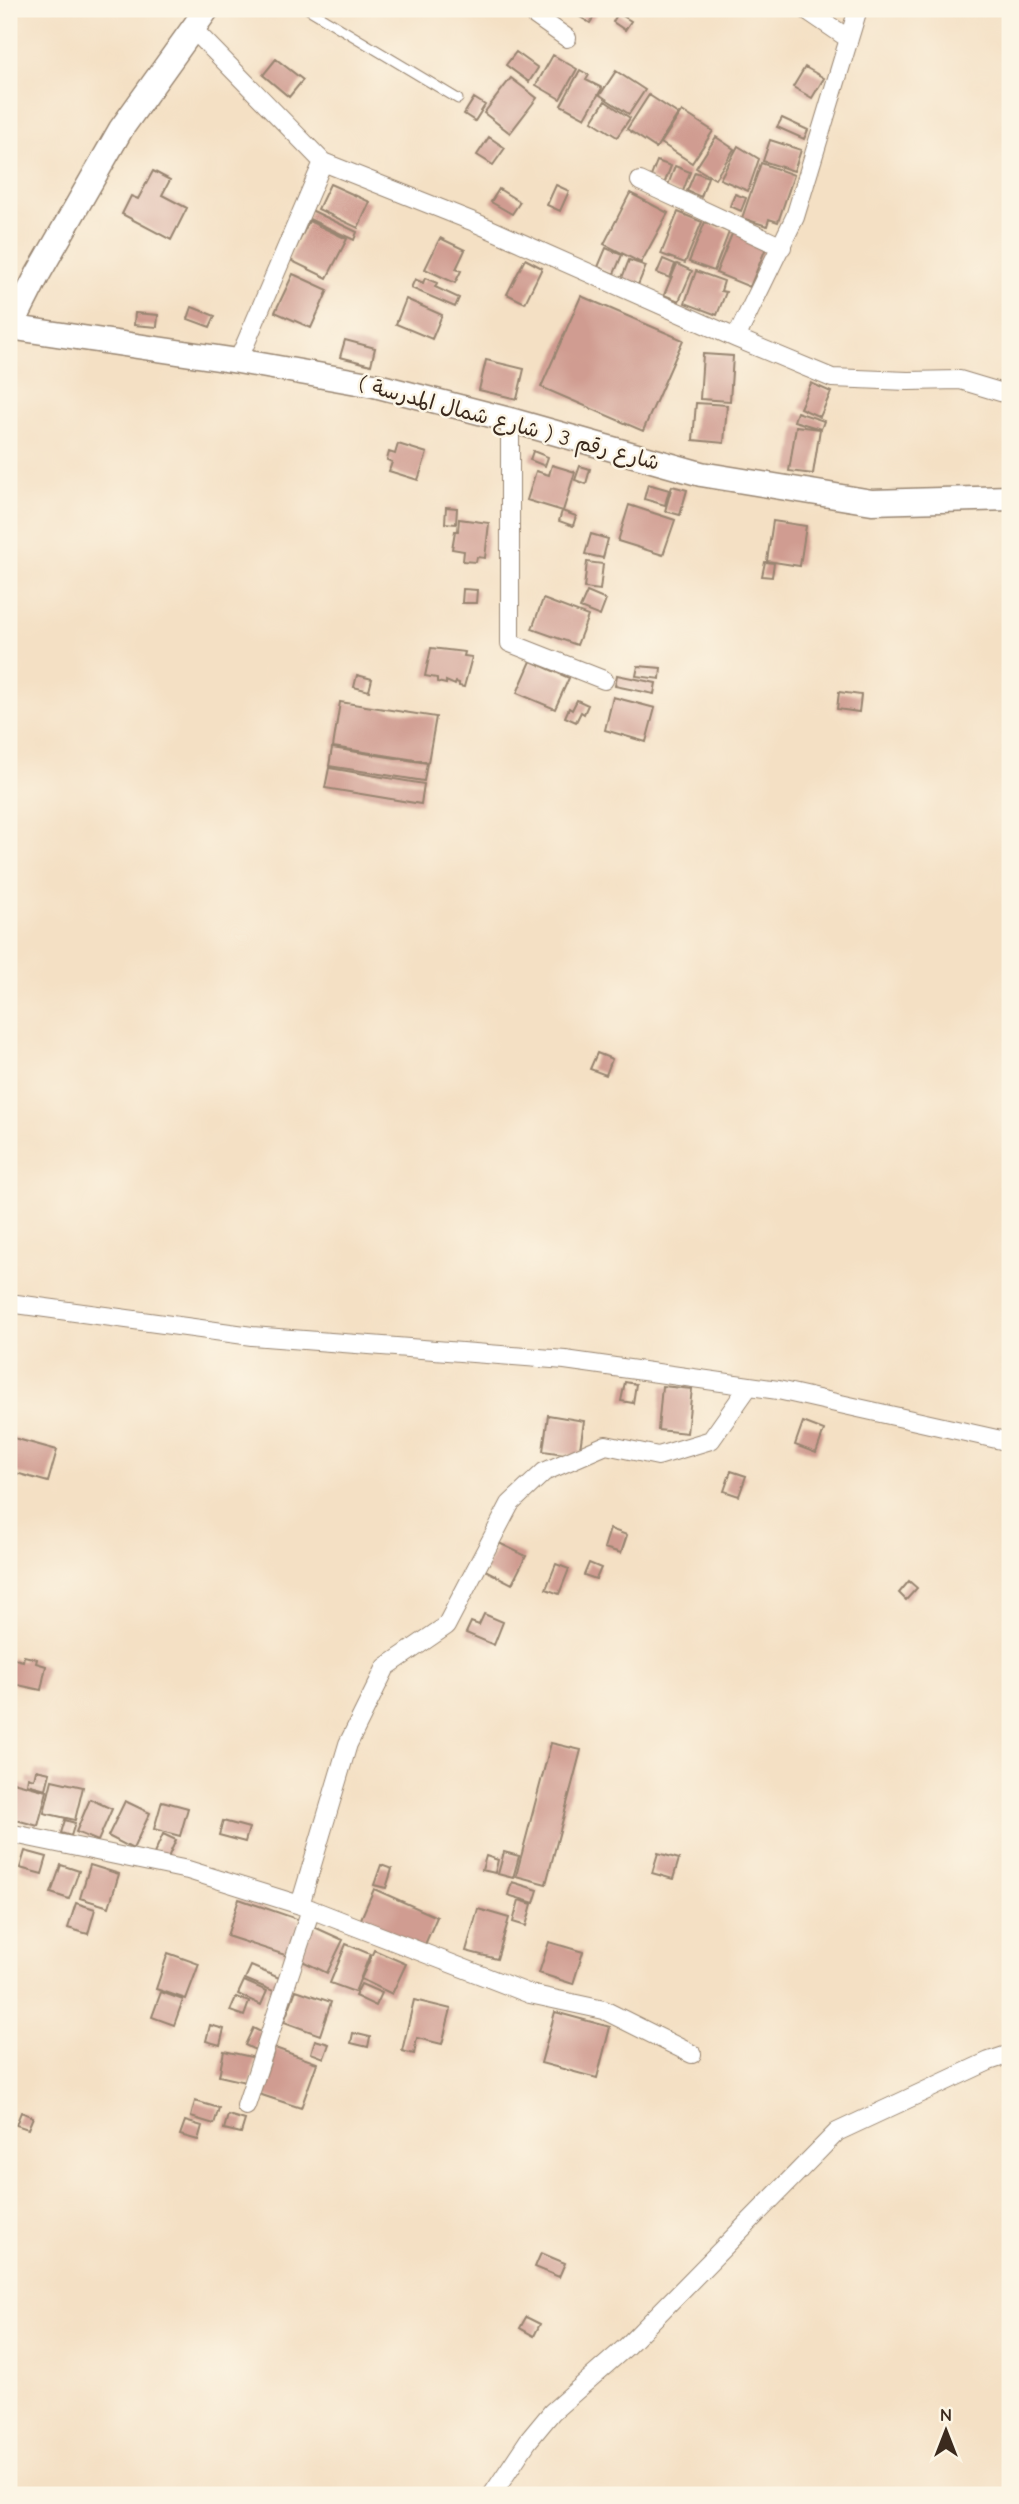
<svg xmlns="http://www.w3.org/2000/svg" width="1019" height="2504" viewBox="0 0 1019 2504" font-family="'Comic Neue','Playpen Sans Arabic',sans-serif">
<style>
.building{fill:#d09c91}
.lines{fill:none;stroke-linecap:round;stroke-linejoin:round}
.lane-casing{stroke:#988571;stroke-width:11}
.street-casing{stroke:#988571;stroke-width:20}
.secondary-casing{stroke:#988571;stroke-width:27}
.lane{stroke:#fff;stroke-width:9}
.street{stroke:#fff;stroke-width:18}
.secondary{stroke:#fff;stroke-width:24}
.labels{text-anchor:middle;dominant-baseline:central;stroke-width:5;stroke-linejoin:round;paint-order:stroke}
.street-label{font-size:21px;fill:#3b2a1e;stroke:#fcf5e5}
</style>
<rect width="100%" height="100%" fill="#fcf5e5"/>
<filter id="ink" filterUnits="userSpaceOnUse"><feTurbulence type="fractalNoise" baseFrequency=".0143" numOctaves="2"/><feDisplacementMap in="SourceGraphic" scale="14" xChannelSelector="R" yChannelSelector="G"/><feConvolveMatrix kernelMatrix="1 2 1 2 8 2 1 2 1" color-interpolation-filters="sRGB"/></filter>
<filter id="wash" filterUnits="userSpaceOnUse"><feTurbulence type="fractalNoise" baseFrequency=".00686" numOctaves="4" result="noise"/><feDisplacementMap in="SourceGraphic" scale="28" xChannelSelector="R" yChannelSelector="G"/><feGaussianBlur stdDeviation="1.57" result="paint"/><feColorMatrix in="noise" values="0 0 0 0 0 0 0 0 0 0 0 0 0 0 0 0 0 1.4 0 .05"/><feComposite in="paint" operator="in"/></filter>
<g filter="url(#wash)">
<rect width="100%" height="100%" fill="#f4e0c4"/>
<g id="blocks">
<!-- building -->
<path class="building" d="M585,9H599L590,23L580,17Z
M618,13L631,21L625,30L613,22Z
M516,52L538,68L529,82L506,65Z
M553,55L577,69L560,99L536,85Z
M276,59L303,80L289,97L263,75Z
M805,67L824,78L812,98L793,87Z
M580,70L589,75L586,80L602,88L585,118L561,105Z
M616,71L645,90L629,114L600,95Z
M511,78L537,98L510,133L484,113Z
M649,95L678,114L656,148L627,129Z
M474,98L485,105L475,121L464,114Z
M605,101L630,118L617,137L592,121Z
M682,111L713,131L692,163L661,143Z
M782,118L808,130L804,139L777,127Z
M489,137L505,148L493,165L477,155Z
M716,137L734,149L715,179L696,168Z
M770,140L801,150L794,171L763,161Z
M738,146L759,159L748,191L720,179Z
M657,161L671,166L664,184L650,179Z
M761,163L794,175L778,222L769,219L767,226L742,218Z
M675,166L690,172L682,194L667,188Z
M153,171L170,180L162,195L187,208L171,240L122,214L131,196L138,199Z
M695,172L708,177L701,197L687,191Z
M330,184L370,202L358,228L318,209Z
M556,185L569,191L560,211L547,205Z
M499,189L520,202L512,214L491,202Z
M630,193L668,213L641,263L604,244Z
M735,194L746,198L741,211L730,206Z
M311,210L357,232L354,240L307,218Z
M678,212L702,222L685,263L661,254Z
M309,221L347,239L327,278L290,260Z
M705,222L729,232L714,271L689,262Z
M734,229L768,243L750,287L716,273Z
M440,238L465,250L456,269L461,271L455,283L425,269Z
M606,248L622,255L614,274L598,267Z
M525,259L542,268L525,303L507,294Z
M663,259L675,264L670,278L657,273Z
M629,260L646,266L638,285L622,278Z
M677,264L692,271L679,301L664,295Z
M696,271L724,281L721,291L726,292L717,315L685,303Z
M293,274L328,290L311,328L275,312Z
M425,278L437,283L435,287L459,298L455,307L411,288L415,279L423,283Z
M581,296L683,340L643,431L541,387Z
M406,299L442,315L432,339L396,324Z
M192,307L215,316L210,327L188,319Z
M135,313L158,315L157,327L134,325Z
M345,340L375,348L371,365L340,357Z
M703,354L733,356L730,401L700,399Z
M486,360L524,369L517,399L479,390Z
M811,383L831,392L820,417L800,408Z
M696,403L727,405L724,443L693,440Z
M797,412L824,421L821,429L794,421Z
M796,426L820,429L813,474L789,471Z
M398,444L427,453L418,480L389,471L392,462L387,460L389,452L395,454Z
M533,451L548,457L545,466L530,460Z
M552,465L575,472L563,511L527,500L536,471L549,475Z
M580,466L590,469L586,484L575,480Z
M648,484L669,490L665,505L644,499Z
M672,486L687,490L680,515L665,511Z
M629,505L675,520L663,555L618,541Z
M446,507L457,508L456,524L445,523Z
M562,511L576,516L573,526L559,521Z
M459,519L489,523L485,558L477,557L476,562L463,561L464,551L452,549L455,531H458Z
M773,521L806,526L800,566L767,561Z
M591,534L608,539L603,558L585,554Z
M587,562L603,564L600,590L584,588Z
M765,562L774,563L772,577L762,576Z
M463,589L477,590L476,603H462Z
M587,592L606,600L600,616L580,608Z
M543,599L588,616L577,645L532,629Z
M431,648L465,652L464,656L472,657L464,687L459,686V683L456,682L455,685L446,681V684L437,682V678L425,676Z
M531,661L569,678L555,709L517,693Z
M638,666L661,668L660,679L636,676Z
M357,675L372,679L369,691L354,687Z
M617,675L656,683L654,694L615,686Z
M839,692L861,695L859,712L837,709Z
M613,697L655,708L646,742L605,730Z
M577,700L588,705L584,714L581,712L576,722L565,717L569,708L572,710Z
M340,702L436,717L428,762L333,747Z
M332,748L427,763L424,781L329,766Z
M329,768L424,784L421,804L325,788Z
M597,1053L612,1059L606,1075L590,1069Z
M625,1382L636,1384L633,1403L621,1401Z
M662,1386L692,1389L687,1433L658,1430Z
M548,1415L584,1421L579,1456L543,1451Z
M803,1422L824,1430L816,1453L795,1445Z
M10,1437L57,1450L48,1482L9,1471Z
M731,1471L746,1476L739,1496L724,1491Z
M610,1529L627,1535L621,1553L604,1548Z
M499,1543L526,1556L512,1584L485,1570Z
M589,1563L601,1568L596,1579L584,1575Z
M556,1564L569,1569L559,1594L546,1589Z
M909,1581L917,1588L906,1600L899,1593Z
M484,1614L503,1622L494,1645L466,1633L471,1622L479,1625Z
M24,1656L37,1659L36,1663L46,1666L41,1690L9,1683L11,1658L23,1661Z
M551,1743L581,1750L546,1884L516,1876Z
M36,1770L50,1773L46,1789L27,1784L28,1777L34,1779Z
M52,1780L83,1787L75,1820L44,1813Z
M13,1782L47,1791L38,1826L9,1818V1799Z
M90,1799L112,1809L98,1841L76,1832Z
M125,1801L150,1813L133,1849L108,1836Z
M162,1801L188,1808L180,1836L154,1829Z
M65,1820L75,1823L71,1836L61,1833Z
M223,1821L249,1828L245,1842L219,1835Z
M163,1834L176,1840L166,1862L153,1856Z
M25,1851L47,1857L42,1874L20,1868Z
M504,1852L519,1856L513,1878L498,1874Z
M658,1853L679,1859L673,1879L652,1873Z
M486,1856L498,1860L495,1873L482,1870Z
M61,1865L79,1871L69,1899L51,1893Z
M90,1865L119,1874L109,1907L80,1898Z
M381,1865L392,1869L386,1888L374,1885Z
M512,1882L538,1890L534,1903L508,1895Z
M374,1889L437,1917L423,1949L360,1921Z
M239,1899L300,1920L288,1956L227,1936Z
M519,1900L532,1904L526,1926L513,1922Z
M76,1903L95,1909L88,1934L68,1928Z
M478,1909L509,1918L497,1959L466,1951Z
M312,1926L343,1940L327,1973L300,1960Z
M549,1942L583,1952L573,1984L539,1973Z
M346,1944L370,1954L355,1992L330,1983Z
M374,1950L406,1964L392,1994L361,1979Z
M168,1953L199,1964L186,1999L156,1989Z
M251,1966L284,1980L278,1993L245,1979Z
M244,1981L267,1991L261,2005L238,1994Z
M361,1984L382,1993L376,2006L355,1996Z
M296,1990L331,2002L320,2035L284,2022Z
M161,1992L183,2000L174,2025L152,2017Z
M236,1997L249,2002L244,2016L230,2011Z
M414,2000L451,2009L442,2044L417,2038L414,2054L402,2051Z
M555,2012L610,2027L597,2078L541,2063Z
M210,2025L224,2029L220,2045L206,2041Z
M253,2028L263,2033L255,2050L245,2045Z
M353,2033L370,2037L368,2047L351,2043Z
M315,2040L329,2044L324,2058L311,2053Z
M275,2048L317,2063L301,2108L259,2094Z
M224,2051L256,2058L250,2083L219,2076Z
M195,2101L219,2108L214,2124L191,2117Z
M21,2112L33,2117L28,2129L16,2125Z
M228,2115L245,2120L241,2133L224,2129Z
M185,2121L202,2126L198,2140L180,2135Z
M541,2253L565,2263L559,2277L535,2267Z
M526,2317L540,2324L534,2336L520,2328Z"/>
</g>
</g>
<g filter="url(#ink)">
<use href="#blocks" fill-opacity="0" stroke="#988571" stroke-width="2"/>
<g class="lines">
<!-- lane casing -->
<g class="lane-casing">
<path id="lane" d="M308,9L458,99"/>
</g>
<!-- street casing -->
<g class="street-casing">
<path id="street" d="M526,9L567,38
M805,9L849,39
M193,29L323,162L474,222L736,338L832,378L908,381L960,380L1010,395
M640,181L782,247
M736,338L795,217L858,9
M238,361L323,162
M510,420V643L604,680
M9,1303L252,1336L565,1360L778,1390L1010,1442
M9,1833L188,1870L300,1905L530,1994L604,2010L692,2054
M300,1905L348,1744L386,1667L446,1626L510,1504L544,1472L606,1445L658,1456L711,1440L749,1386
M246,2106L311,1909
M492,2495L528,2441L552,2412L626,2347L837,2132L989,2061L1010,2054"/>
</g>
<!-- secondary casing -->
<g class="secondary-casing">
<path id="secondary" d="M9,327L238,361L374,385L510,420L701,474L872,502L1010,498
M11,327L38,274L121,129L207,9"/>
</g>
<!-- lane -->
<use href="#lane" class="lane"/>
<!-- street -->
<use href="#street" class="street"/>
<!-- secondary -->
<use href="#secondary" class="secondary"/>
</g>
</g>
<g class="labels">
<!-- street labels -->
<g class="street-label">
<text transform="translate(509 423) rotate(15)">شارع رقم 3 ( شارع شمال المدرسة )</text>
</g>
</g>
<!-- margin -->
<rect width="1019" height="2504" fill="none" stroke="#fcf5e5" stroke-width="35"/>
<!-- north arrow -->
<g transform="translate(946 2431)" stroke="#fcf5e5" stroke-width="5" paint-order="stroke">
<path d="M0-5L12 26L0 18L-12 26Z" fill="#3b2a1e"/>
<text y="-10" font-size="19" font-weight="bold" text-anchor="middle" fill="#3b2a1e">N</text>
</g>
</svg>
